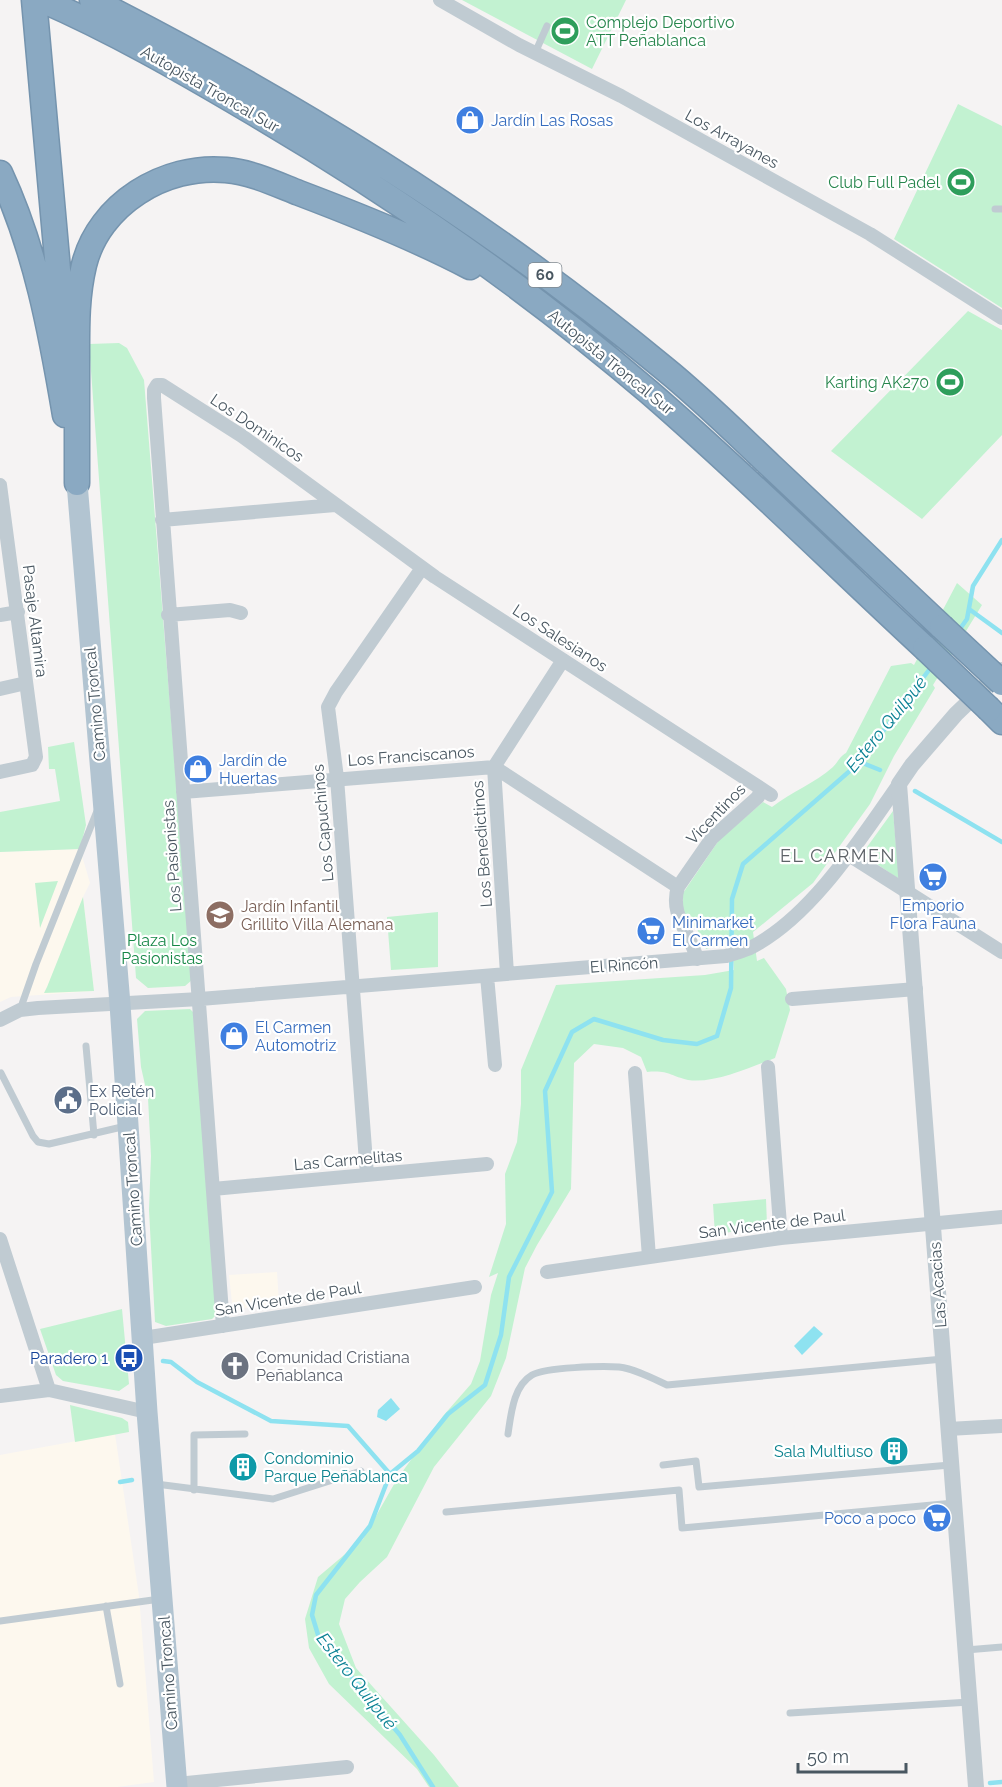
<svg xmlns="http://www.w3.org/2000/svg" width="1002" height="1787" viewBox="0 0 1002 1787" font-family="Raleway,sans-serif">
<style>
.commercial{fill:#fdf8ee}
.green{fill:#c2f2d1}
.water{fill:#8ee2f0}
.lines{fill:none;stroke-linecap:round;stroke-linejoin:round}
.stream{stroke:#8ee2f0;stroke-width:4.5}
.motorway-casing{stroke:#7594ae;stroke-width:27}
.service{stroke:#c0cbd2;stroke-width:7}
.minor{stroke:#c0cbd2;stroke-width:14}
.tertiary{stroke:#c0cbd2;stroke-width:16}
.primary{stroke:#b2c4d1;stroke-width:21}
.motorway{stroke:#8aa9c2;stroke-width:24}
.motorway-bridge-casing{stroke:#7594ae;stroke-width:27;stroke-linecap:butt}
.motorway-bridge{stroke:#8aa9c2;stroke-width:24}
.labels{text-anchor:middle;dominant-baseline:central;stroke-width:4.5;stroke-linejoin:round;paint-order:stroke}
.shield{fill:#fff;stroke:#808990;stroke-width:1.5}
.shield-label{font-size:15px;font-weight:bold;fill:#495761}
.leisure-label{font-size:16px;fill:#27864d;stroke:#fff;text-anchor:end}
.street-label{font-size:16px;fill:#495761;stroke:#fff}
.shop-label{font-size:16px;fill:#366cbe;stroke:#fff;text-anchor:start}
.education-label{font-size:16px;fill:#785e54;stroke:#fff;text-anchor:start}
.park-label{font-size:16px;fill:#158746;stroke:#fff}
.service-label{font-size:16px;fill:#4e5e75;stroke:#fff;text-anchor:start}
.worship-label{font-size:16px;fill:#5b616d;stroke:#fff;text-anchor:start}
.transit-label{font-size:16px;fill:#164399;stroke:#fff;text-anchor:end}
.culture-label{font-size:16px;fill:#0d838f;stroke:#fff;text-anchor:end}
.water-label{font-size:18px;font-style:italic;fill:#0a8194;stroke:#fff}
.neighbourhood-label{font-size:18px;letter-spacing:1.5px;fill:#5e6368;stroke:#fff}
</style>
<rect width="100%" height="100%" fill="#f5f3f3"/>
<!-- commercial -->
<path class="commercial" d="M80,849L90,883L83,897L94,991L11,997L0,1002V852Z
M277,1272L279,1303L239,1309L232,1303L229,1275Z
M115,1434L139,1596L154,1782L117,1787H0V1455Z"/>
<!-- green -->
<path class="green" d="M462,0H626L592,69Z
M958,104L1002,126V308L894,239Z
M968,311L1002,330V435L922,519L831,451Z
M119,343L127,348L144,380L192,980L185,986L148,988L136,978L89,344Z
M957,583L982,605L933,685L935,688L894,756L870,804L813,883L753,932L757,961L764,958L786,989L790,1010L775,1058C751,1067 714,1084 688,1080C670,1076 669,1070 647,1072L641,1057L623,1048L594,1044L574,1063L571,1189L537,1245L525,1268L506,1358L491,1396L434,1467L387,1557L360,1582L345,1599L339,1624L356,1668L434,1755L459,1787H429L417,1769L329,1684L309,1648L305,1619L318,1577L363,1539L397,1479L443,1416L471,1384L480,1361L491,1295L498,1273L489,1277L506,1224L505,1174L517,1142L521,1104V1070L556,985L705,975L734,970L732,942L706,949L698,931L683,913V893L719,840L763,802L772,807C791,792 815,783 833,767C838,762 840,756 846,753L891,666L911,663L914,665Z
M74,742L86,825L80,849L0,852V812L60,801L55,769H49L48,747Z
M893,811L899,879L862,854Z
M58,881L40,928L35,883Z
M83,897L94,991L44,993L47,987Z
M438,912V967L391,970L387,917Z
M190,1009L195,1014L218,1313L212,1319L166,1326L155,1322L149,1210L151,1156L148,1098L141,1067L137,1019L145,1011Z
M766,1199L767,1225L715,1235L713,1204Z
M122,1309L129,1384L119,1391L63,1381L56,1375L40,1329Z
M70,1405L122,1418L128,1422L129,1432L75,1442Z"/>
<!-- water -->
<path class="water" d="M814,1326L823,1334L802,1355L794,1346Z
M391,1398L400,1409L386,1421L377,1417L378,1410Z"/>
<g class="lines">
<!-- stream -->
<path class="stream" d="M969,609L1002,633
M957,633L967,619L973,586L1002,540
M860,762L880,770
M915,791L1002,842
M163,1361L171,1362L197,1382L271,1421L348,1426L390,1474
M120,1482L132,1480
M990,1783L1002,1782
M433,1787L400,1735L319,1638L312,1615L316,1595L370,1526L390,1474L418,1451L448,1414L485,1385L501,1335L509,1277L552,1192L545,1091L572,1032L594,1019L663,1040L697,1044L717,1036L731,988L732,899L743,864L860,762L932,666"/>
<!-- motorway casing -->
<g class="motorway-casing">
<path id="motorway" d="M34,0L64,337
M42,0C113,31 181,70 247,109C389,192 524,285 649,392C744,474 833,563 925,648
M92,0C296,103 489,223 665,369C702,399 736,433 771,466C828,520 885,573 942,627
M0,173C36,250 51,332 65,415
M77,483C77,443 77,404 77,365C77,331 76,298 84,265C99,204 165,164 226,170C251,172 276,184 299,193C357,215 415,238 470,267
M989,709L1002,722"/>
</g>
<!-- service -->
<path class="service" d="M535,53L547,26
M995,209H1002
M20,1010L36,964L97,811
M86,1046L94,1135
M1,1073L33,1136L38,1142L49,1144L126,1126
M508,1434C511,1415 513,1386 532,1375C546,1367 602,1366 619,1367C635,1369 652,1378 667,1385L943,1359
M663,1465L696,1461L699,1487L950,1465
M156,1484L273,1499L361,1471
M194,1490V1435L245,1434
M446,1512L679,1490L682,1528L954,1503
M106,1606L120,1684
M0,1621L160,1599
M966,1650L1002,1647
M790,1713L970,1702"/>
<!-- minor -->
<path class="minor" d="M440,0L519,45L621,96L870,234L1002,318
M0,485L36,757L32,765L0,772
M162,520L335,505
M0,615L18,612
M168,615L230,610L241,613
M0,689L26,683
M183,792L494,767L678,887
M849,855L1002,952
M697,959C691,934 669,915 678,887L712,838L758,797L761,789
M507,974L494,767L563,660
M487,976L495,1065
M792,999L916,989
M0,1020L20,1010L38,1008L200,999L726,956C735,953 745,951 752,947C812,916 861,838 899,784
M768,1067L781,1238
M635,1073L649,1257
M367,1175L337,778L328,707L336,692L422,568
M213,1189L487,1164
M0,1239L49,1390
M547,1272L781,1238L1002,1217
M223,1326C200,1017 175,708 154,398V390L157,385H162L242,436L435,577L771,795
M143,1338L475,1287
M0,1396L49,1390L147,1412
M948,1429L1002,1426
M177,1784L347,1767"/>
<!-- tertiary -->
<path class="tertiary" d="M976,1787L899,784L912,765L956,714L1002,670"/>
<!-- primary -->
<path class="primary" d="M77,483L120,1004L147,1412L177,1787"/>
<!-- motorway -->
<use href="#motorway" class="motorway"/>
<!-- motorway-bridge casing -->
<g class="motorway-bridge-casing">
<path id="motorway-bridge" d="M942,627L1002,683
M925,648L989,709"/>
</g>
<!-- motorway-bridge -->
<use href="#motorway-bridge" class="motorway-bridge"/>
</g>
<!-- icons -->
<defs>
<g id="stadium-disc" transform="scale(1.5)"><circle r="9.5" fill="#2e9e5b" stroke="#fff"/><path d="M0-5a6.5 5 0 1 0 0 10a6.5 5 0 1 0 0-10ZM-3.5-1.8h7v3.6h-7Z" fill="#fff"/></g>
<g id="shop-disc" transform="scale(1.5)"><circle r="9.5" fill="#3f7fe0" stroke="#fff"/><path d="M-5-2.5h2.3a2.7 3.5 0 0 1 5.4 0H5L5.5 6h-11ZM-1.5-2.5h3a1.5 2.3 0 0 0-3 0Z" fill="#fff"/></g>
<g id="supermarket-disc" transform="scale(1.5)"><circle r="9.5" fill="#3f7fe0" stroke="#fff"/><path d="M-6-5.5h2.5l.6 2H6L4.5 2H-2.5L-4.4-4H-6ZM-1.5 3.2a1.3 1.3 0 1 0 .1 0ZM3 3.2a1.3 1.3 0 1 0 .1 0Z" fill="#fff"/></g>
<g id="school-disc" transform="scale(1.5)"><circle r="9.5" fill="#8d6e63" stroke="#fff"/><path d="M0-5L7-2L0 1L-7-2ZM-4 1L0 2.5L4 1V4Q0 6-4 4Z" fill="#fff"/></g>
<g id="civic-disc" transform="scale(1.5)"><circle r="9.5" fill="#5c6f8a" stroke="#fff"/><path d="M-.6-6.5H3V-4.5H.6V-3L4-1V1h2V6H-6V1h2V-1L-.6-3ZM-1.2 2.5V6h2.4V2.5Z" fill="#fff"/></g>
<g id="bus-disc" transform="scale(1.5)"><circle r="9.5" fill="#1a4fb4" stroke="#fff"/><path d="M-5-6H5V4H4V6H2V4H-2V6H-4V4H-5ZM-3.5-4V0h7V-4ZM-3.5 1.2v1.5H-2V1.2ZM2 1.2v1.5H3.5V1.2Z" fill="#fff"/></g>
<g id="church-disc" transform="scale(1.5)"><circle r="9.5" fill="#6b7280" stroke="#fff"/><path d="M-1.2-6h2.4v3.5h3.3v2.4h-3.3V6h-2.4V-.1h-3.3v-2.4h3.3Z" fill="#fff"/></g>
<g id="building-disc" transform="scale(1.5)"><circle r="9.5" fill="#0f9aa8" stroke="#fff"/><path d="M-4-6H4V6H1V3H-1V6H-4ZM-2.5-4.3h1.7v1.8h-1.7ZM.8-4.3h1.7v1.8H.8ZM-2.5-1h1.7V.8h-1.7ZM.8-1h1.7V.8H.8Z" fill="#fff"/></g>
</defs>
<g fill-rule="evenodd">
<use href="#stadium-disc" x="565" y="31"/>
<use href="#shop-disc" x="470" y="120"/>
<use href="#stadium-disc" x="961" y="182"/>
<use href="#stadium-disc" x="950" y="382"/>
<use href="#shop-disc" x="198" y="769"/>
<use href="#supermarket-disc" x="933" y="877"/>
<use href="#school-disc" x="220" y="915"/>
<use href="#supermarket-disc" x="651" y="931"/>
<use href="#shop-disc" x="234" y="1036"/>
<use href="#civic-disc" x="68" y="1100"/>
<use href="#bus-disc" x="129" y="1358"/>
<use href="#church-disc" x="235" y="1366"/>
<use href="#building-disc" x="894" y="1451"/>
<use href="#building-disc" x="243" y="1467"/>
<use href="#supermarket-disc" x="937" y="1518"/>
</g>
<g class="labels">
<!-- shield labels -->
<rect class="shield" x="528.5" y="263" width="33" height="24" rx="4.5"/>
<g class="shield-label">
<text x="545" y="275">60</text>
</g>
<!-- leisure labels -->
<g class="leisure-label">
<text x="586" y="22" text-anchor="start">Complejo Deportivo<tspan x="586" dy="18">ATT Peñablanca</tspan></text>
<text x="940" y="182">Club Full Padel</text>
<text x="929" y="382">Karting AK270</text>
</g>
<!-- street labels -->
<g class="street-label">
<text transform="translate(210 89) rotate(30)">Autopista Troncal Sur</text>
<text transform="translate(732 139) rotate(29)">Los Arrayanes</text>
<text transform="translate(611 362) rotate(39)">Autopista Troncal Sur</text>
<text transform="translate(257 428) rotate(34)">Los Dominicos</text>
<text transform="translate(35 621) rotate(83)">Pasaje Altamira</text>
<text transform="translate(560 638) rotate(33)">Los Salesianos</text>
<text transform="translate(95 704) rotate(-95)">Camino Troncal</text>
<text transform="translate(411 756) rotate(-4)">Los Franciscanos</text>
<text transform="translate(716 814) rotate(-46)">Vicentinos</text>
<text transform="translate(323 823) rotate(-95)">Los Capuchinos</text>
<text transform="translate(482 844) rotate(-94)">Los Benedictinos</text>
<text transform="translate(172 856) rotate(-94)">Los Pasionistas</text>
<text transform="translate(624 965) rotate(-4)">El Rincón</text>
<text transform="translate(348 1160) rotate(-5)">Las Carmelitas</text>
<text transform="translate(133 1189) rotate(-94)">Camino Troncal</text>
<text transform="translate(772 1224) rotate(-7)">San Vicente de Paul</text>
<text transform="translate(938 1285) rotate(-94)">Las Acacias</text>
<text transform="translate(288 1299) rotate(-9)">San Vicente de Paul</text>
<text transform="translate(168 1673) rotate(-94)">Camino Troncal</text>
</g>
<!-- shop labels -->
<g class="shop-label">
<text x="491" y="120">Jardín Las Rosas</text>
<text x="219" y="760">Jardín de<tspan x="219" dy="18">Huertas</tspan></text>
<text x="933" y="905" text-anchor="middle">Emporio<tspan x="933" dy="18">Flora Fauna</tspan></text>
<text x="672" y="922">Minimarket<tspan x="672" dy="18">El Carmen</tspan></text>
<text x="255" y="1027">El Carmen<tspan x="255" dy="18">Automotriz</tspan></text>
<text x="916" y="1518" text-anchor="end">Poco a poco</text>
</g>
<!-- education labels -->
<g class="education-label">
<text x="241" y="906">Jardín Infantil<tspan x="241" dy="18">Grillito Villa Alemana</tspan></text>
</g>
<!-- park labels -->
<g class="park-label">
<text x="162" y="940">Plaza Los<tspan x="162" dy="18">Pasionistas</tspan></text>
</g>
<!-- service labels -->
<g class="service-label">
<text x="89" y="1091">Ex Retén<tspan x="89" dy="18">Policial</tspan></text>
</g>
<!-- worship labels -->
<g class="worship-label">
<text x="256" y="1357">Comunidad Cristiana<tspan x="256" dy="18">Peñablanca</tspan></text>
</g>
<!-- transit labels -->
<g class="transit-label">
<text x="108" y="1358">Paradero 1</text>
</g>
<!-- culture labels -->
<g class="culture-label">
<text x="873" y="1451">Sala Multiuso</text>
<text x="264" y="1458" text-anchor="start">Condominio<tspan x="264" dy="18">Parque Peñablanca</tspan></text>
</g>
<!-- water labels -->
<g class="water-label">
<text transform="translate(886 724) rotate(-51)">Estero Quilpué</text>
<text transform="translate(357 1681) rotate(52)">Estero Quilpué</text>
</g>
<!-- neighbourhood labels -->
<g class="neighbourhood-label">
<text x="838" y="855">EL CARMEN</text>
</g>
</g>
<!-- scale -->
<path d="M798 1763v9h108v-9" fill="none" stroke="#495761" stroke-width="3"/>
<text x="807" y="1763" font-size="18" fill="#495761" stroke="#ffffff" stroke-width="4.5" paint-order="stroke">50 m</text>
</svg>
